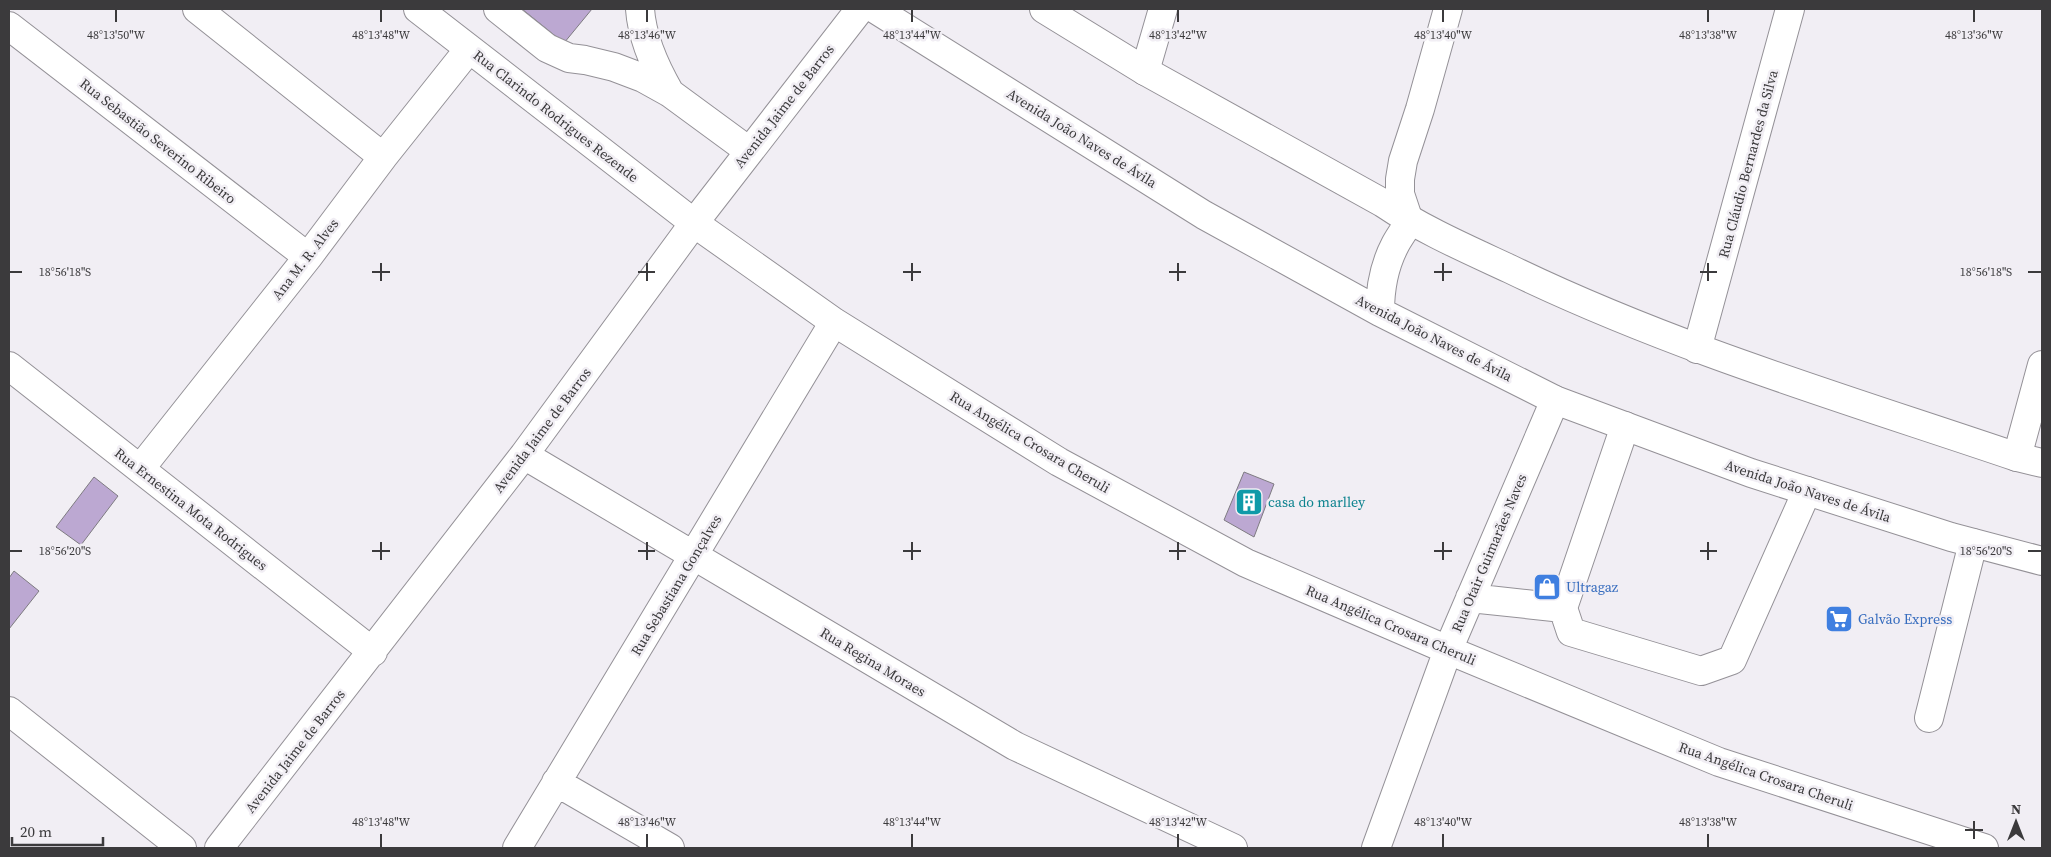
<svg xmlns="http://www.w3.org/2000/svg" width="2051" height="857" viewBox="0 0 2051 857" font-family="'Source Serif 4',serif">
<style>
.building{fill:#bca8d2;stroke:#7e7b81}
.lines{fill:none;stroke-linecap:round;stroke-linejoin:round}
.minor-casing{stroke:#949197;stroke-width:30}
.major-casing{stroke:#949197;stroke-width:30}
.minor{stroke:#fff;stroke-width:28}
.major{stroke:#fff;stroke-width:28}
.ticks{fill:none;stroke:#3b3a3c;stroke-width:2}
.labels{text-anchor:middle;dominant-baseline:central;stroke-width:5;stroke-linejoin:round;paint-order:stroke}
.street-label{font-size:14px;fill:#3b3a3c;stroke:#f1eef4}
.culture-label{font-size:14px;fill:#0d838f;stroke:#f1eef4;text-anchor:start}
.shop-label{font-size:14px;fill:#366cbe;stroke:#f1eef4;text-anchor:start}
.ticks-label{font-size:12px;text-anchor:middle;fill:#3b3a3c;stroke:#f1eef4;stroke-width:5;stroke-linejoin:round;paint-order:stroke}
</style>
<rect width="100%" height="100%" fill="#f1eef4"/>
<!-- building -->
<path class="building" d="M522,9H592L564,43Z
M1244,472L1274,484L1254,537L1224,520Z
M94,477L118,496L81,545L56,527Z
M14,571L39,591L9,629V578Z"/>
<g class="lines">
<!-- minor casing -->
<g class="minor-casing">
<path id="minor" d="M197,9L383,157
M418,9L694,223L834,322L1059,462L1246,563L1448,650L1719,762L1984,848
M498,9L547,48L569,58L585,60L614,67L643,78L670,93L749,151
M640,9C642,39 655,67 670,93
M9,26L308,257
M1145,71L1163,9
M1409,221L1400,194V179L1403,161L1420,109L1448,9
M1697,349L1790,9
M9,366L373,652
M1625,426L1563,608L1571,632L1701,671L1732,660L1807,491
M524,455L1015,746L1233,848
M2017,457L2042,365
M140,469L308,257L383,157L469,49
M1470,598L1563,608
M9,711L182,848
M1929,718L1973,543
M556,782L670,848
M219,848L524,455L694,223L860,9
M517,848L834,322
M1376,848L1448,650L1555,400"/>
</g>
<!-- major casing -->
<g class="major-casing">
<path id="major" d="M875,9L1204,215L1380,312L1555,400L1751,473L1951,537L2042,561
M1044,9L1145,71L1383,203C1423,230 1467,249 1510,269C1673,348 1846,399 2017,457L2042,463
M1380,312C1380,289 1384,266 1395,245C1399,237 1405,230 1409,221"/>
</g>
<!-- minor -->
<use href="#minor" class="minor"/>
<!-- major -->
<use href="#major" class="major"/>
</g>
<!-- ticks -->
<path class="ticks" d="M116,10V22M381,10V22M647,10V22M912,10V22M1178,10V22M1443,10V22M1708,10V22M1974,10V22M381,263V281M647,263V281M912,263V281M1178,263V281M1443,263V281M1708,263V281M10,272H22M372,272H390M638,272H655M903,272H921M1169,272H1186M1434,272H1452M1700,272H1717M2028,272H2041M381,542V560M647,542V560M912,542V560M1178,542V560M1443,542V560M1708,542V560M10,551H22M372,551H390M638,551H655M903,551H921M1169,551H1186M1434,551H1452M1700,551H1717M2028,551H2041M1974,821V839M1965,830H1983M381,834V847M647,834V847M912,834V847M1178,834V847M1443,834V847M1708,834V847"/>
<!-- icons -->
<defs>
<g id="building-square" transform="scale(1.4375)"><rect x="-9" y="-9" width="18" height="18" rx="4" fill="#0f9aa8" stroke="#f1eef4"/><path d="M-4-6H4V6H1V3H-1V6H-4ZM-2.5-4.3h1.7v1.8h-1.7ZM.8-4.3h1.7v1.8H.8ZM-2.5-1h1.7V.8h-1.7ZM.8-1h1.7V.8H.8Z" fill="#fff"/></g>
<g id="shop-square" transform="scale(1.4375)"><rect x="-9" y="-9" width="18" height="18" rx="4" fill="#3f7fe0" stroke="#f1eef4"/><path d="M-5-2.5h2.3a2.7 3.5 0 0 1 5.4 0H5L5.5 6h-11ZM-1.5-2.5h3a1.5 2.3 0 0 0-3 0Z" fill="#fff"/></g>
<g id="supermarket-square" transform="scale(1.4375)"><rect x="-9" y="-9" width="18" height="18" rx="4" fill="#3f7fe0" stroke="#f1eef4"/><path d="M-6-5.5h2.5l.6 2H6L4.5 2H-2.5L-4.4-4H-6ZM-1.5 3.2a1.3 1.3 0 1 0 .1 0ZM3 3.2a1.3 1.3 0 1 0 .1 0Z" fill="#fff"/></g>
</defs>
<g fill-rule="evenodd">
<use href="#building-square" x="1249" y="502"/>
<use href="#shop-square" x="1547" y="587"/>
<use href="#supermarket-square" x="1839" y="619"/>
</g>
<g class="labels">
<!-- street labels -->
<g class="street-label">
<text transform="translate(784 106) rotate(-52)">Avenida Jaime de Barros</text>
<text transform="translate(556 116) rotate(38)">Rua Clarindo Rodrigues Rezende</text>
<text transform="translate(1082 138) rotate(32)">Avenida João Naves de Ávila</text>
<text transform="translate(158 141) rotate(38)">Rua Sebastião Severino Ribeiro</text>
<text transform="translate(1748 164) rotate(-75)">Rua Cláudio Bernardes da Silva</text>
<text transform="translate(305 259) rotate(-52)">Ana M. R. Alves</text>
<text transform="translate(1434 338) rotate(27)">Avenida João Naves de Ávila</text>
<text transform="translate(542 430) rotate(-53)">Avenida Jaime de Barros</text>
<text transform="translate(1030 442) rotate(31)">Rua Angélica Crosara Cheruli</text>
<text transform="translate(1808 491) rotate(18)">Avenida João Naves de Ávila</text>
<text transform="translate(191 509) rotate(38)">Rua Ernestina Mota Rodrigues</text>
<text transform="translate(1489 553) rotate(-67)">Rua Otair Guimarães Naves</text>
<text transform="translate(676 585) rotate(-59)">Rua Sebastiana Gonçalves</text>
<text transform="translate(1391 625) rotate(23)">Rua Angélica Crosara Cheruli</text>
<text transform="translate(873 662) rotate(31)">Rua Regina Moraes</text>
<text transform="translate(295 751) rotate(-52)">Avenida Jaime de Barros</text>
<text transform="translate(1766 776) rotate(19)">Rua Angélica Crosara Cheruli</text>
</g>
<!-- culture labels -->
<g class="culture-label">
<text x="1268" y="502">casa do marlley</text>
</g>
<!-- shop labels -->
<g class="shop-label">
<text x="1566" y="587">Ultragaz</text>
<text x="1858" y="619">Galvão Express</text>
</g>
</g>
<g class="ticks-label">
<text x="116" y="39">48°13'50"W</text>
<text x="381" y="39">48°13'48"W</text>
<text x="647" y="39">48°13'46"W</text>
<text x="912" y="39">48°13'44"W</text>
<text x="1178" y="39">48°13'42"W</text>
<text x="1443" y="39">48°13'40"W</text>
<text x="1708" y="39">48°13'38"W</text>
<text x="1974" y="39">48°13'36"W</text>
<text x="65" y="276">18°56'18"S</text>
<text x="1986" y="276">18°56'18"S</text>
<text x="65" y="555">18°56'20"S</text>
<text x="1986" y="555">18°56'20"S</text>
<text x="381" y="826">48°13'48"W</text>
<text x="647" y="826">48°13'46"W</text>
<text x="912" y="826">48°13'44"W</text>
<text x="1178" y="826">48°13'42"W</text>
<text x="1443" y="826">48°13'40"W</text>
<text x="1708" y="826">48°13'38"W</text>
</g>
<!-- border -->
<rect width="2051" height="857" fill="none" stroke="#3b3a3c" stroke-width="20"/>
<!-- north arrow -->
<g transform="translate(2016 822)" stroke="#f1eef4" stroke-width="4" paint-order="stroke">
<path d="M0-4L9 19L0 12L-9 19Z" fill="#3b3a3c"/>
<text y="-8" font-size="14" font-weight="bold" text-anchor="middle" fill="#3b3a3c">N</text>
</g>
<!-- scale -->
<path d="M12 837v8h91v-8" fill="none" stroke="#3b3a3c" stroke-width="2.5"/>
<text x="20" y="837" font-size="15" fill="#3b3a3c" stroke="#f1eef4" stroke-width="4" paint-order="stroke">20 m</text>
</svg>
